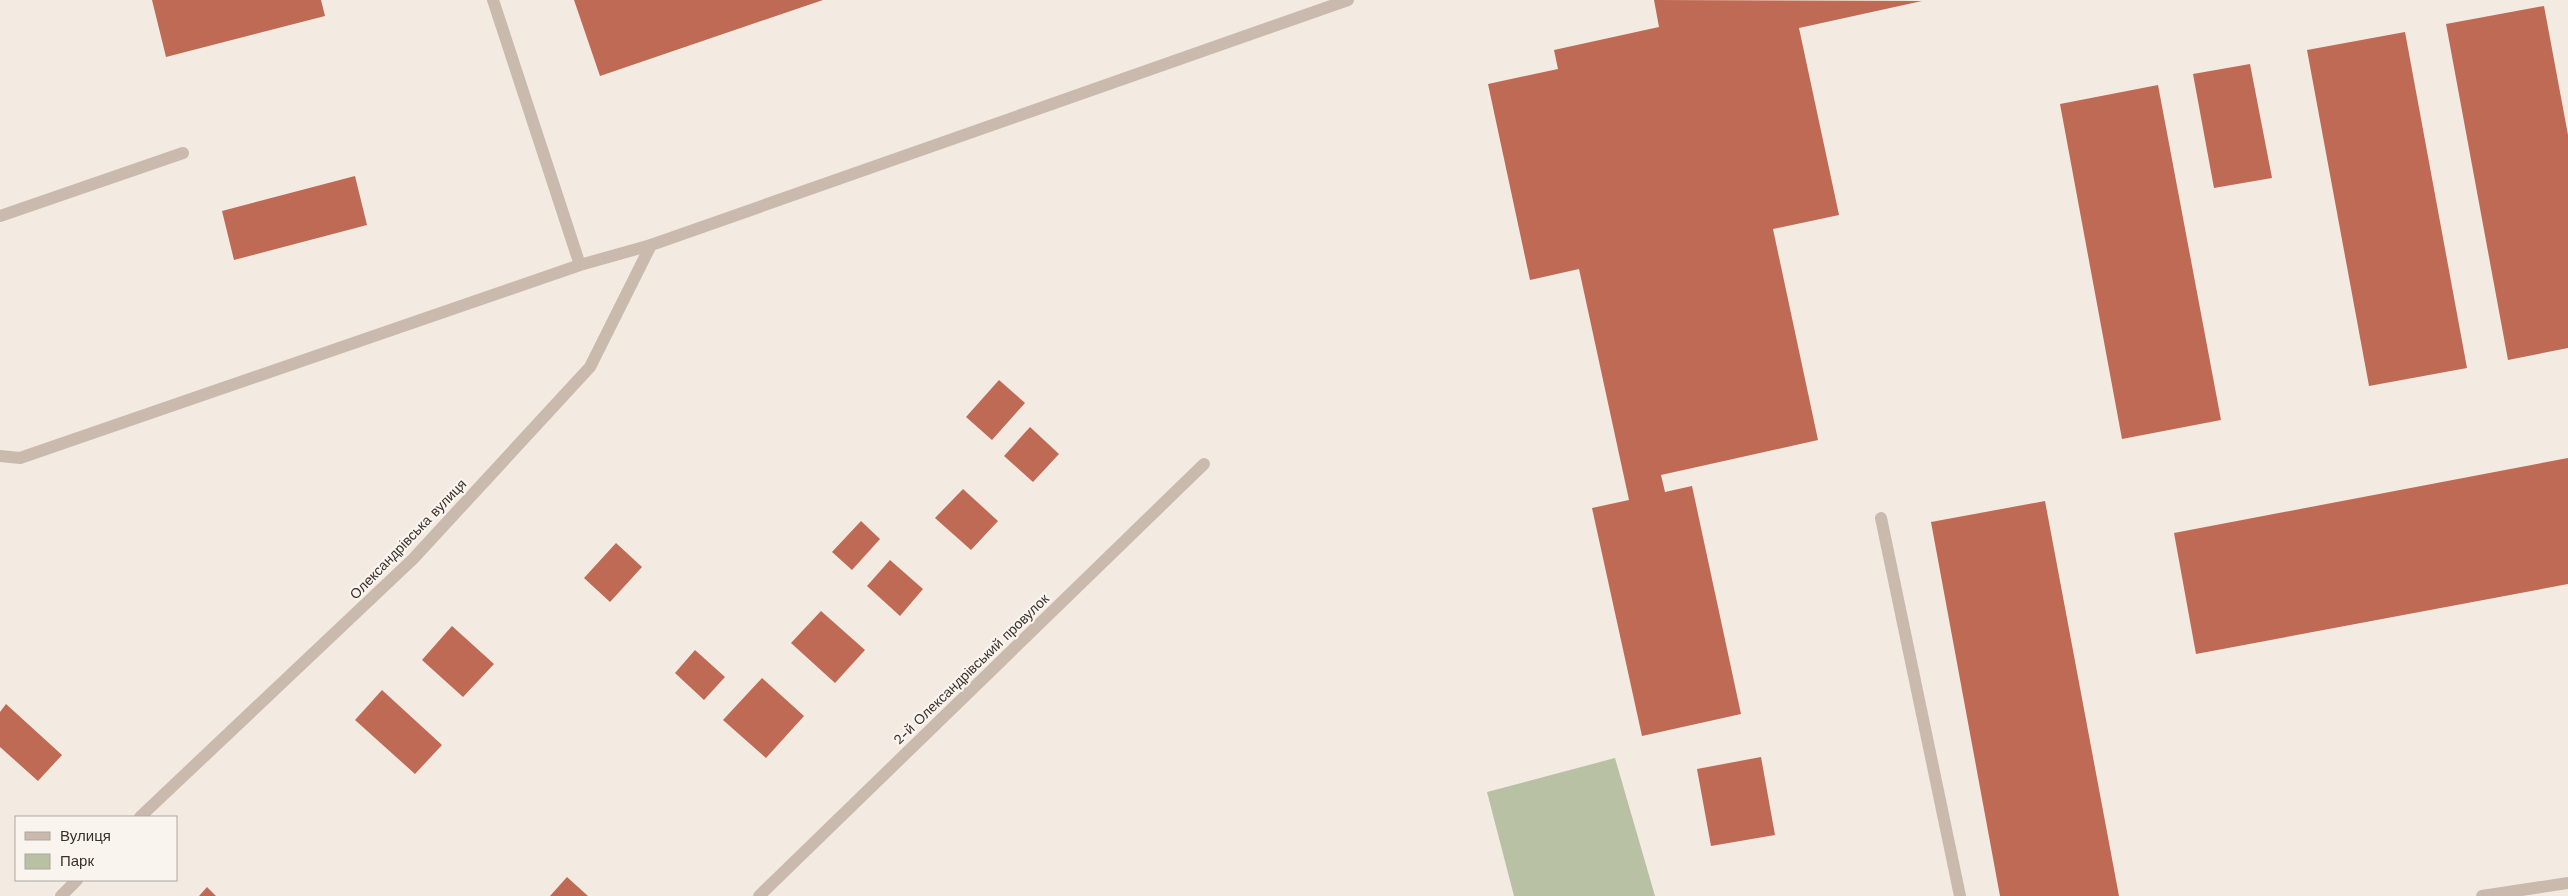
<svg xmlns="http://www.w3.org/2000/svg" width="2568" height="896" viewBox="0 0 2568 896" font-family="'Work Sans',sans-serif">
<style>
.green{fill:#b8c1a3}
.building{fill:#bf6a54}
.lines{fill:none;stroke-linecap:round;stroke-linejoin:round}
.lane{stroke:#cabaae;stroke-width:12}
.street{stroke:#cabaae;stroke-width:12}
.labels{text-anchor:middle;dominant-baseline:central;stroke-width:4.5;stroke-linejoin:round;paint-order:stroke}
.street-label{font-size:14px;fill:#3a302c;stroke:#faf4ef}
</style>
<rect width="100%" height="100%" fill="#f3eae2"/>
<!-- green -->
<path class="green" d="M1615,758L1655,896H1514L1487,792Z"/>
<!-- building -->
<path class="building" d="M152,0H321L325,16L166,57Z
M574,0H823L600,76Z
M1654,0L1922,1L1799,28L1839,215L1773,229L1818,440L1661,475L1665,492L1692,486L1741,714L1642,736L1592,508L1629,500L1579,269L1530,280L1488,84L1558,69L1554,50L1659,27Z
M2544,6L2568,135V348L2508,360L2446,24Z
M2405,32L2467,368L2369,386L2307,50Z
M2250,64L2272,178L2214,188L2193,74Z
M2158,85L2221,420L2122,439L2060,104Z
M355,176L367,225L234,260L222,211Z
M999,380L1025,403L992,440L966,417Z
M1030,427L1059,454L1033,482L1004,456Z
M2568,458V584L2196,654L2174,533Z
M963,489L998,521L971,550L935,518Z
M2045,501L2119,896H2000L1931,522Z
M861,521L880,539L852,570L832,552Z
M616,543L642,567L610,602L584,578Z
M890,560L923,589L900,616L867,586Z
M821,611L865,650L835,683L791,643Z
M452,626L494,664L463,697L422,660Z
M695,650L725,677L704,700L675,673Z
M762,678L804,716L766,758L723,720Z
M382,690L442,745L415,774L355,720Z
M6,704L62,755L38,781L0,747V712Z
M1761,757L1775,835L1711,846L1697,769Z
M567,877L588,896H550Z
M207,887L216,896H199Z"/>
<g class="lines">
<!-- lane -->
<path class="lane" d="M493,0L580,265
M0,216L183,153
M0,456L20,458L580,265L651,245L1348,0
M1881,518L1960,896
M2482,896L2568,883"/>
<!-- street -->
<path class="street" d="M140,817L413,559L590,367L651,245
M61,896L77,880
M759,896L1204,464"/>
</g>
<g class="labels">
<!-- street labels -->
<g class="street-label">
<text transform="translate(408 539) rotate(-46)">Олександрівська вулиця</text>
<text transform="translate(971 669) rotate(-44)">2-й Олександрівський провулок</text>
</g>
</g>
<!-- legend -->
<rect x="15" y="816" width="162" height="65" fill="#faf4ef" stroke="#ada6a1"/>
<rect x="25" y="832" width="25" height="8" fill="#cabaae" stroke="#ada6a1"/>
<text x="60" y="841" font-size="15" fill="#3a302c">Вулиця</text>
<rect x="25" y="854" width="25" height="15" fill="#b8c1a3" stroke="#ada6a1"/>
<text x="60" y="866" font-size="15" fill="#3a302c">Парк</text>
</svg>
